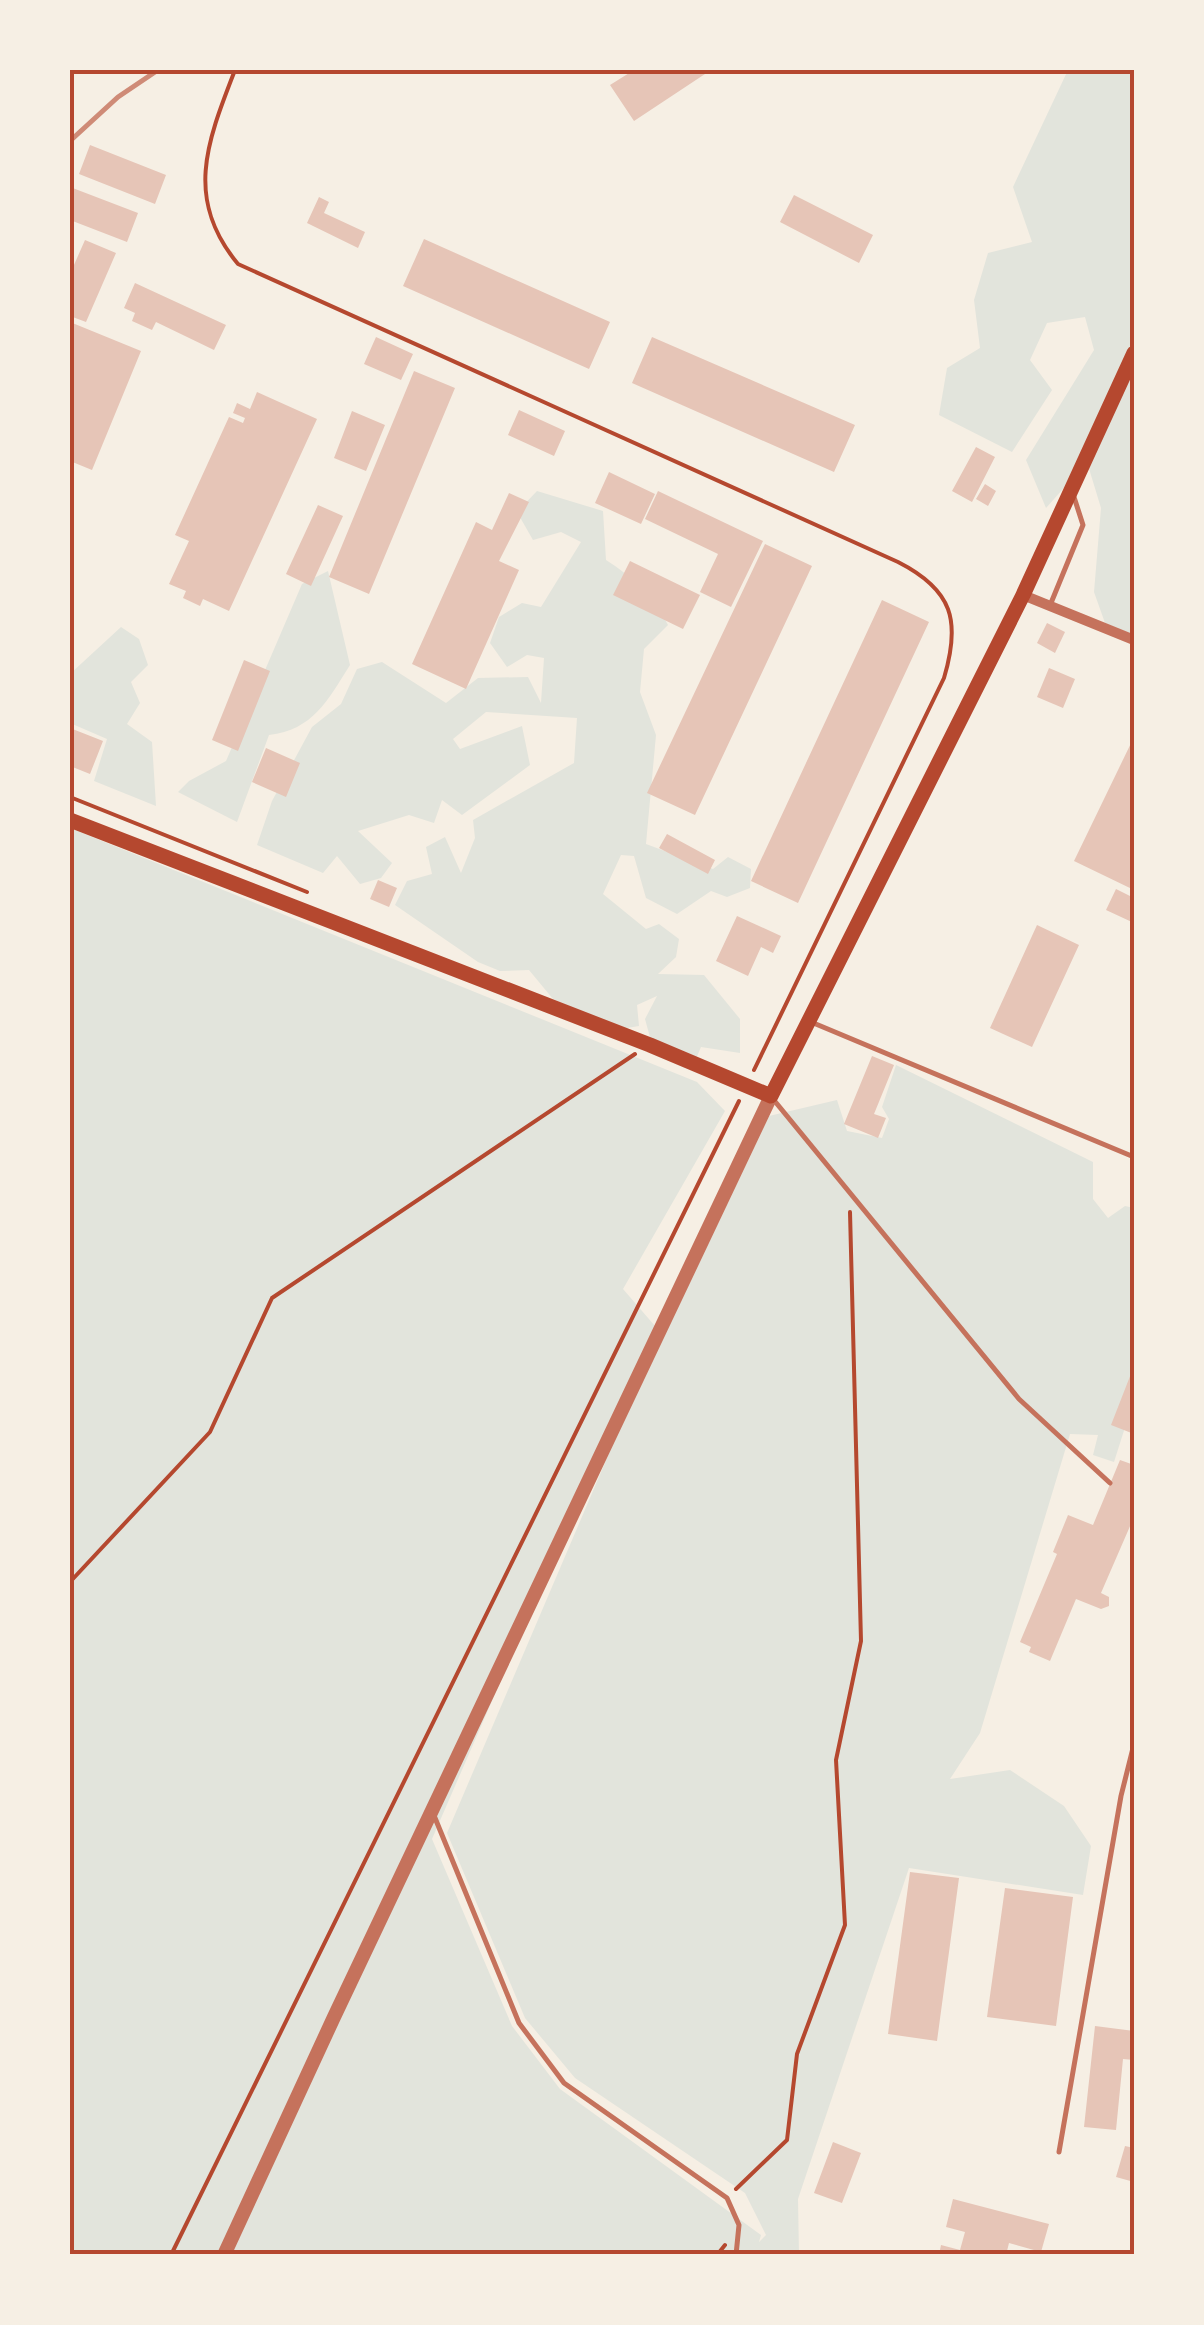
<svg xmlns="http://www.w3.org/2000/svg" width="1204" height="2325" viewBox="0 0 1204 2325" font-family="'Work Sans',sans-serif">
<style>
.green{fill:#e2e4dc}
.building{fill:#e6c5b7}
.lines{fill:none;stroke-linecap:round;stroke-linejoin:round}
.path{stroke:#b5482f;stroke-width:4}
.service{stroke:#c5725c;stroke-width:5}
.minor{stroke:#c5725c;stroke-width:10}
.tertiary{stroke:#c5725c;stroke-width:14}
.secondary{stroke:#b5482f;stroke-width:15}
.rail{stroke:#cf8b77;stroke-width:5}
.neatline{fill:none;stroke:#b5482f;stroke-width:4}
</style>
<rect width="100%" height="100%" fill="#f6efe4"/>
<!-- green -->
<path class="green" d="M1068,70H1134V635L1105,623L1094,592L1101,508L1087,462L1046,508L1026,460L1094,350L1085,317L1047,323L1030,360L1052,390L1012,452L939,415L947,368L980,348L974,300L988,253L1032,242L1013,187Z
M537,491L603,511L606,560C633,577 654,597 668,625L644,649L640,692L656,735L646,844L713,869L728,857L751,869L750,888L727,897L711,891L677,914L646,898L634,856L621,855L603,894L646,929L659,924L679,939L676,957L658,974L704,975L740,1019V1053L701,1047L695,1061L651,1041L645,1019L657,996L637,1005L639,1026L621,1029L553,999L529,970L500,971L478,962L395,905L407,881L432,874L426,847L445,837L461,873L475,838L473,820L574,763L577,718L486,712L453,739L460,749L522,726L530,765L462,815L442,800L434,823L409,815L358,831L392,863L381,878L360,884L337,856L323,873L257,845L272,801L312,727L341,704L357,669L382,662L446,703L478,678L528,677L541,703L544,658L527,655L507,667L490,643L499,617L522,603L541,607L581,542L561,532L533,540L517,512Z
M328,571L350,665C328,700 313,730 269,735L237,822L178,792L189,781L226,761L302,584Z
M121,627L139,639L148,665L131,682L140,703L127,724L152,742L156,806L94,781L107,739L70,723V674Z
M70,828L697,1082L725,1111L623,1289L655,1326L432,1839L512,2026L560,2089L761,2235L759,2242L766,2235L745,2193L575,2078L525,2018L447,1833L613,1444L769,1116L837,1100L847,1131L882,1138L889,1119L882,1107L896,1065L1093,1162V1199L1108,1218L1125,1206L1134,1208V1399L1114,1462L1093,1455L1098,1435L1070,1434L980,1733L950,1779L1010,1770L1064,1806L1091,1846L1083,1895L909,1868L798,2199L799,2255H70Z"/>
<!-- building -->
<path class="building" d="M634,70H703L705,74L634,121L610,85Z
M90,145L166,175L155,204L79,174Z
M70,187L138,213L127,242L70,220Z
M794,195L873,235L859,263L780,222Z
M319,197L329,202L324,213L365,232L358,248L307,223Z
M424,239L610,322L589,369L403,286Z
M85,240L116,253L86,322L70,316V274Z
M135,283L226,325L214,350L156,322L152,330L132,321L135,313L124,308Z
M70,322L141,351L92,470L70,461Z
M376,337L413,354L401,380L364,364Z
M652,337L855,425L834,472L632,383Z
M414,371L455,388L369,594L329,577Z
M257,392L317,419L229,611L203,599L200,606L183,598L186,591L169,584L189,541L175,535L229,417L243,423L245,418L233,413L237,403L250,409Z
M519,410L565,431L554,456L508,435Z
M352,411L385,425L366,471L334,458Z
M976,447L995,457L972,502L952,491Z
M609,472L655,494L641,524L595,503Z
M985,484L996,491L988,506L976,499Z
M658,491L763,541L731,607L700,592L718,554L645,519Z
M509,493L529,502L499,561L519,570L466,689L412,664L476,522L492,530Z
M318,505L343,516L311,586L286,574Z
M765,544L812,566L695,815L647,793Z
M630,561L700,595L683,629L613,595Z
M882,600L929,622L798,903L751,881Z
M1047,623L1065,632L1055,653L1037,643Z
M244,660L270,671L238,751L212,740Z
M1049,668L1075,679L1063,708L1037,697Z
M70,728L103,741L90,774L70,766Z
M1134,737V884L1132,889L1074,861Z
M266,748L300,763L286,797L252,782Z
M667,834L715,860L708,874L659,848Z
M378,880L397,888L389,907L370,899Z
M1116,889L1134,898V923L1106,910Z
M737,916L781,936L773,953L761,947L748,976L716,961Z
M1037,925L1079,945L1032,1047L990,1028Z
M872,1056L894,1065L874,1114L886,1118L878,1138L844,1124Z
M1134,1366V1434L1111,1425Z
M1120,1460L1134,1465V1517L1101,1593L1109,1597V1606L1101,1609L1076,1599L1050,1661L1029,1652L1031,1647L1020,1642L1057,1554L1053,1552L1068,1515L1093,1525Z
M910,1872L959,1878L937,2041L888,2034Z
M1005,1888L1073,1897L1056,2026L987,2017Z
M1095,2026L1134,2031V2060L1123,2059L1116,2130L1084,2127Z
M833,2142L861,2153L842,2203L814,2193Z
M1125,2146L1134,2148V2182L1116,2177Z
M953,2199L1049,2224L1041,2252L1009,2243L1006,2255H939L941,2245L960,2250L965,2232L946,2227Z"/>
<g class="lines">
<!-- path -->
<path class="path" d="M235,70C207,142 184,199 238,264L898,562C953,590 961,621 944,678L754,1070
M70,797L307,892
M70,1582L210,1432L272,1298L635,1054
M736,2189L787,2140L797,2054L845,1925L836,1760L861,1641L850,1212
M171,2255L739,1101
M717,2255L725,2245"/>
<!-- service -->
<path class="service" d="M1051,603L1083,525L1074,497
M811,1022L1134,1157
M773,1099L1019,1399L1110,1483
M433,1813L519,2023L564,2083L727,2198L739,2225L736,2255
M1059,2152L1121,1796L1134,1744"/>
<!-- minor -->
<path class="minor" d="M1023,595L1134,640"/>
<!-- tertiary -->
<path class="tertiary" d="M224,2255L334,2017L771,1096"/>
<!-- secondary -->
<path class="secondary" d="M70,820L650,1045L771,1096L1023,595L1134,353"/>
<!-- rail -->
<path class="rail" d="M70,141L118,97L158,70"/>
</g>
<!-- border -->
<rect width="1204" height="2325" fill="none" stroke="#f6efe4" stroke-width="145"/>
<rect x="72" y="72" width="1060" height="2180" class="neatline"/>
</svg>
